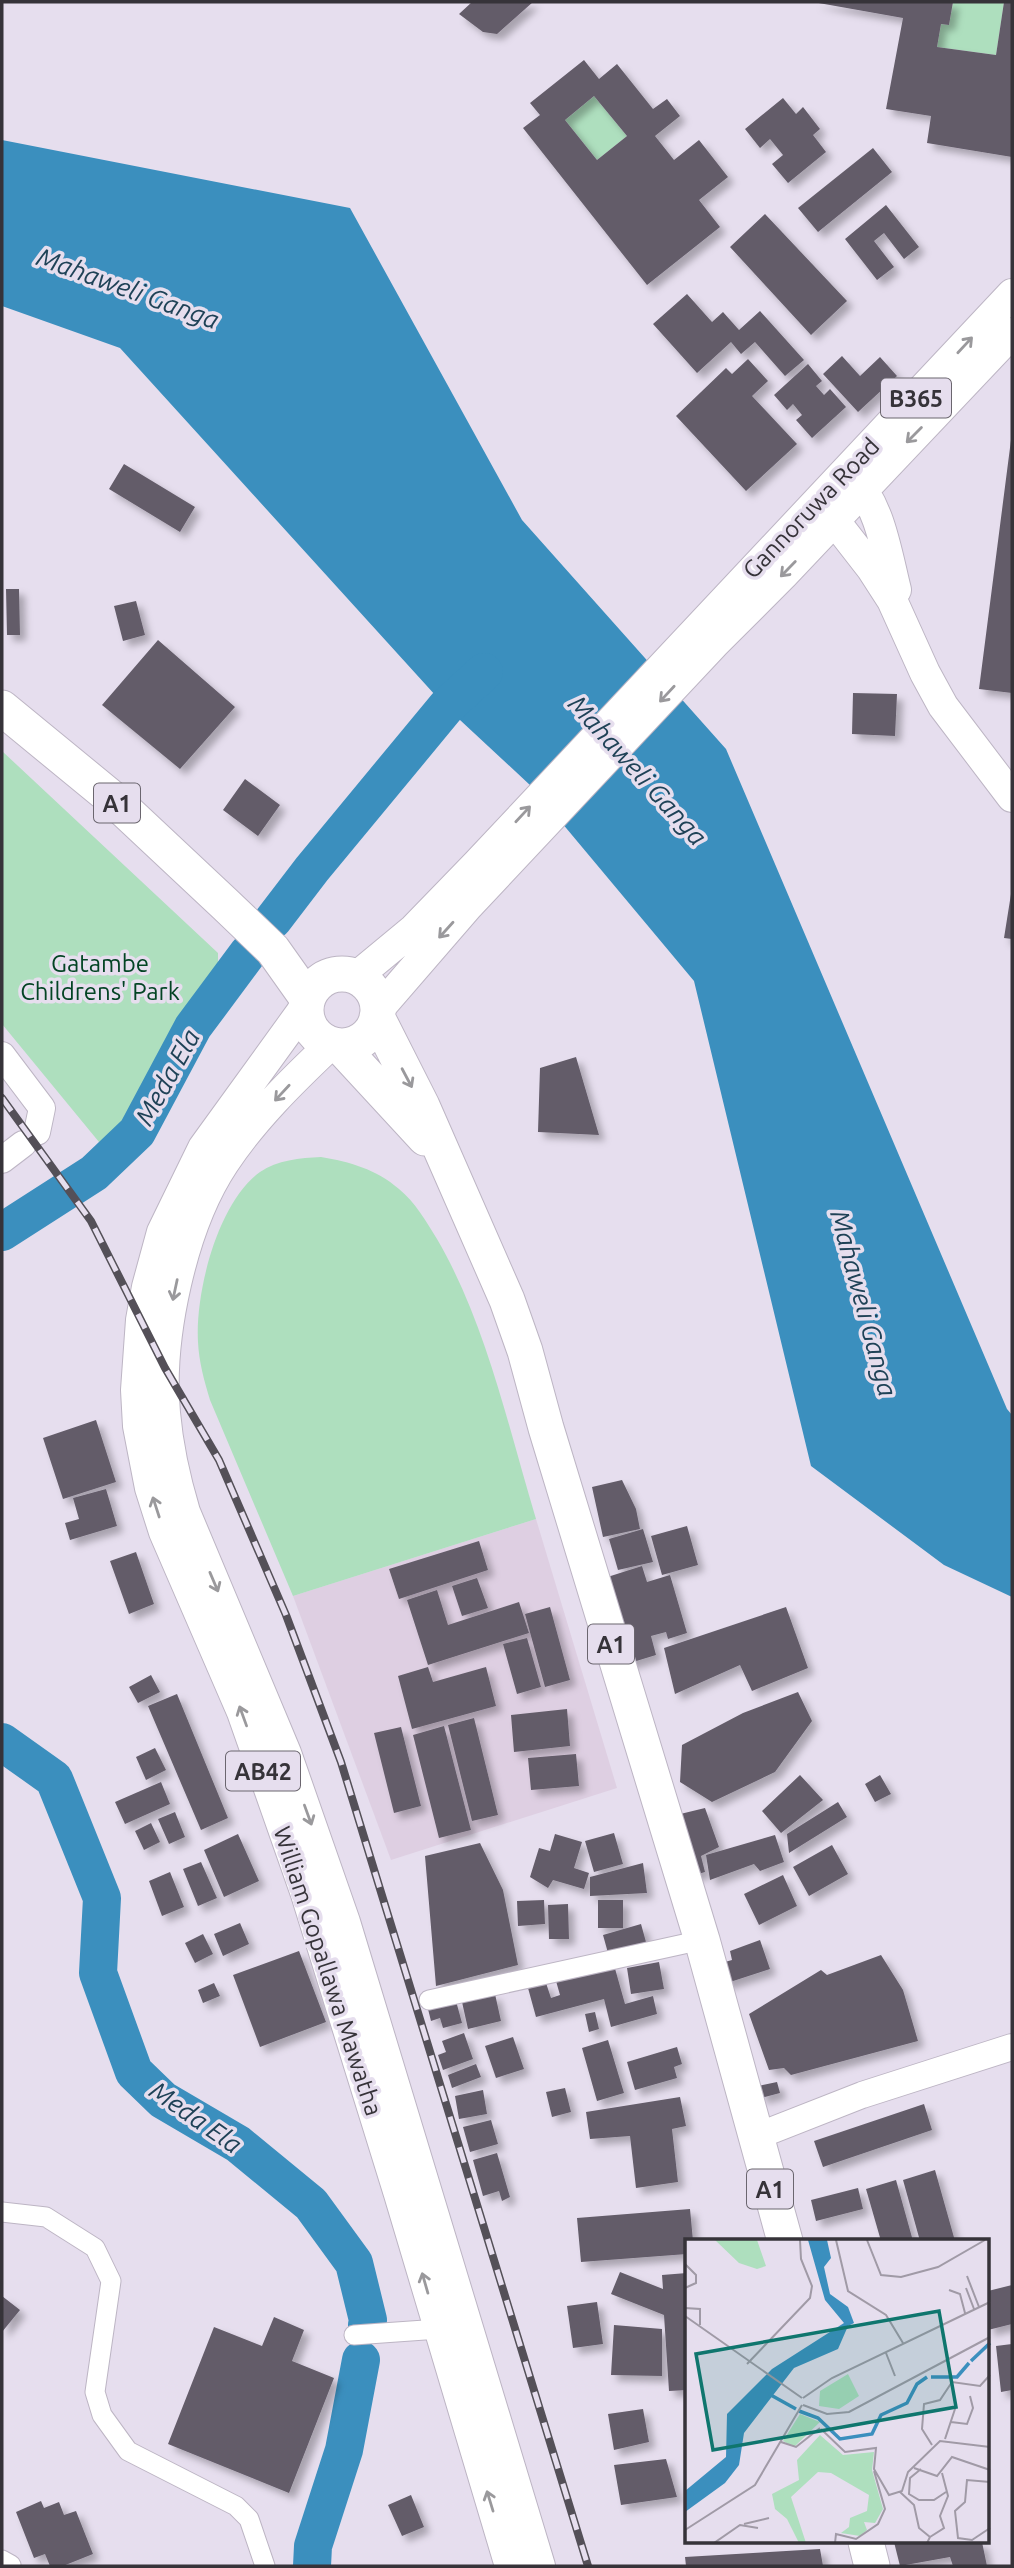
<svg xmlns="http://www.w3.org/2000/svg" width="1014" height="2568" viewBox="0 0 1014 2568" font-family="Ubuntu,sans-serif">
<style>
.education{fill:#decfe2}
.green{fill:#aedfbe}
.water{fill:#3b8fbe}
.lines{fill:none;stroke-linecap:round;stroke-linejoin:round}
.river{stroke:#3b8fbe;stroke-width:38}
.building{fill:#635c69;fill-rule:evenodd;filter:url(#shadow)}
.street-casing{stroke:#bdb5c4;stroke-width:21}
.secondary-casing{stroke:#bdb5c4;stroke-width:28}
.primary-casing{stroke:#bdb5c4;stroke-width:32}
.highway-casing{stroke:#bdb5c4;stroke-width:37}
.street{stroke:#fff;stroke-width:19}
.secondary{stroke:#fff;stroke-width:26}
.primary{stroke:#fff;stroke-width:30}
.highway{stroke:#fff;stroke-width:35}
.rail-casing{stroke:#545058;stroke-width:8}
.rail{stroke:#e6deee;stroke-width:5;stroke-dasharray:16;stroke-linecap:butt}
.oneway{stroke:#9a999c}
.labels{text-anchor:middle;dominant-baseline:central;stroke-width:7;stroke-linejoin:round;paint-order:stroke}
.shield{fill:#e6deee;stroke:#6b666f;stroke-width:2}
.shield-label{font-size:23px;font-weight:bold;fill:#363339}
.street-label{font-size:24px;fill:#363339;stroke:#e6deee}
.park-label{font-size:24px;fill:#034424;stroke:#e6deee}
.water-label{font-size:26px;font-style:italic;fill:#1f4257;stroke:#e6deee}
.inset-river{fill:none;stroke:#3b8fbe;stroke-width:3.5}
.inset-road{fill:none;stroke:#a09aa6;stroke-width:2}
.view{fill:#0f766e;fill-opacity:0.15;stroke:#0f766e;stroke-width:3.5}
.inset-edge{fill:none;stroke:#363339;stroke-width:3.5}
</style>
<defs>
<filter id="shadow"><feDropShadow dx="6" dy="6" stdDeviation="3.5" flood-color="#0004"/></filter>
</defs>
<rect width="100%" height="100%" fill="#e6deee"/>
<!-- education -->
<path class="education" d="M536,1519L617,1788L391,1860L293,1596Z"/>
<!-- green -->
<path class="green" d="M953,2H1004L996,55L937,47L941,24L949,25Z
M594,96L627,136L597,160L565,120Z
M2,751L218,953V970L117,1139L99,1142L2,1024Z
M321,1157C350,1162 376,1169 399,1189C415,1202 426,1221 437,1239C486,1323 508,1426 536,1519L293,1596L210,1400C204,1380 199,1362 198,1342C195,1292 218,1202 260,1172C277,1160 300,1158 321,1157Z"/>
<!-- water -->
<path class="water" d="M2,140L350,208L522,520L726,749L1007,1409L1012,1415V1597L944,1565L811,1466L694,981L531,786L446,707L120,348L2,306Z"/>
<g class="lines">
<!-- river -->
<path class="river" d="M273,920L312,869L446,707L484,672
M2,1232L94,1173L137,1132L193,1027L248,953
M2,1742L54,1779L102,1898L98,1973L134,2072L163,2100L238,2144L311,2204L354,2263L368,2320L367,2325
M312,2566L313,2546L344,2450L361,2360"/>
</g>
<!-- building -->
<path class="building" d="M472,2H533L497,34L483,32L459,14Z
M813,2H953L949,25L941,24L937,47L996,55L1004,2H1012V157L927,143L931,116L886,109L903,18Z
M584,60L599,79L617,64L653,109L667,99L680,116L655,136L674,160L699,140L728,177L699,200L720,227L647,285L523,128L540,115L530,103ZM594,96L627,136L597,160L565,120Z
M783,98L796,114L803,107L820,129L813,135L826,152L788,183L772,164L783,155L770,139L760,148L745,129Z
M873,148L892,172L818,232L798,208Z
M886,205L919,247L904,259L884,233L874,241L894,267L877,280L845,239Z
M765,214L847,301L811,335L730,247Z
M687,294L712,322L723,312L739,330L760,311L804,360L785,376L755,342L741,354L731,342L697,373L653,324Z
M842,356L860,376L880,357L897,376L858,412L823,374Z
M748,359L768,381L752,396L797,444L746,491L676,416L726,368L732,374Z
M808,364L822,381L816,386L824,395L830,389L846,407L812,438L796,420L802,415L793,404L787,410L774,395Z
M1011,440H1012V693L979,689Z
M124,464L195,507L180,532L109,489Z
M6,589H19L20,635H7Z
M136,601L145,635L123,641L114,606Z
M158,640L235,707L180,769L102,705Z
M853,693L897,694L895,736L852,734Z
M245,779L280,805L258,836L223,810Z
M1011,894L1012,895V939L1004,938Z
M576,1057L599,1135L538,1132L540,1068Z
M96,1420L116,1482L63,1499L43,1438Z
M622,1480L636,1509L640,1529L603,1537L592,1487Z
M106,1489L117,1526L70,1540L65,1523L79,1519L73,1498Z
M687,1526L698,1565L662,1575L651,1536Z
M643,1529L653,1562L618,1570L609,1539Z
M479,1541L488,1570L399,1599L389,1569Z
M136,1552L154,1604L129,1614L110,1561Z
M642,1566L647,1582L670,1575L687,1633L668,1639L666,1632L651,1636L656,1655L620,1666L595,1581Z
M477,1578L488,1608L462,1616L452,1586Z
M437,1590L448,1625L519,1602L529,1633L428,1665L407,1600Z
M550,1607L570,1680L545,1687L525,1614Z
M786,1607L808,1668L752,1691L740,1665L675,1694L664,1648Z
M527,1638L541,1687L517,1694L503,1644Z
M428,1667L433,1682L486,1667L496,1706L412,1729L398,1676Z
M151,1675L160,1692L138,1703L129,1687Z
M798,1692L812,1721L775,1772L712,1802L680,1782L682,1745L743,1713Z
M177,1694L228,1818L201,1830L148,1706Z
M567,1709L570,1746L514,1752L511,1715Z
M474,1718L498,1815L472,1821L448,1725Z
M444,1726L471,1830L439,1838L413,1735Z
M401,1727L421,1806L394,1813L374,1733Z
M155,1748L166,1770L146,1780L136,1757Z
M576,1754L579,1786L531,1790L528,1758Z
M800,1775L823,1800L781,1833L762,1811Z
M880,1775L891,1794L875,1802L865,1784Z
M161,1782L170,1804L125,1824L115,1802Z
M838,1802L847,1817L789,1853L787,1834Z
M705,1808L719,1847L701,1856L705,1872L688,1877L668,1817Z
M175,1812L185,1837L169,1844L158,1819Z
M151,1823L160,1842L144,1850L135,1831Z
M614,1833L623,1864L594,1872L585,1841Z
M238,1834L259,1881L224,1897L204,1850Z
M555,1834L582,1842L574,1868L589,1873L584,1889L553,1880L548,1888L530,1877L539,1848L550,1851Z
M775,1835L784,1862L760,1871L754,1864L710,1880L706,1855Z
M480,1843L503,1890L518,1965L436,1986L425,1856Z
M832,1845L848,1874L809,1896L793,1867Z
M201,1862L217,1898L198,1906L183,1869Z
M643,1863L647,1893L590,1896V1877Z
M170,1872L184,1907L162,1916L149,1881Z
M783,1875L797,1906L759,1925L744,1894Z
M544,1900L545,1924L518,1926L517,1901Z
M598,1900H623V1928H598Z
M568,1904L569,1939H549L548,1905Z
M240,1923L249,1944L223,1956L214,1934Z
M641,1924L646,1942L608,1953L603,1935Z
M203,1934L213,1954L195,1963L185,1943Z
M760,1940L770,1969L724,1984L718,1964L732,1960L730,1951Z
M299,1951L326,2022L260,2047L233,1975Z
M881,1955L903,1990L918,2041L791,2075L784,2068L769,2070L749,2014L821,1970L827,1975Z
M659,1962L664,1989L631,1994L627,1968Z
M614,1965L625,2004L653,1996L657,2014L611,2027L604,1999L536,2017L528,1988L546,1983L551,1998L560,1995L556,1981Z
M214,1983L220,1996L203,2003L198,1990Z
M495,1994L501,2021L468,2029L462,2002Z
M456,2001L462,2023L443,2028L440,2018L431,2021L428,2009Z
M595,2012L599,2029L589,2032L585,2014Z
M464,2033L473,2059L443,2070L438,2055L446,2052L442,2041Z
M513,2037L524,2069L496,2078L485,2046Z
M608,2040L624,2093L597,2101L582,2048Z
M677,2047L682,2064L674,2067L677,2078L635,2090L627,2062Z
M476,2064L481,2077L452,2088L448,2075Z
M777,2082L780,2093L761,2098L758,2086Z
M565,2088L571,2112L552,2117L546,2092Z
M483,2090L487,2114L459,2119L455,2096Z
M680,2097L686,2126L672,2129L678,2182L636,2188L630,2136L590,2139L586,2112Z
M924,2104L932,2130L823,2167L814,2141Z
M491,2120L498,2144L470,2152L463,2127Z
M497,2153L510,2197L502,2201L499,2191L483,2196L473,2160Z
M935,2170L955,2241H920L903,2180Z
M896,2180L913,2241H881L866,2189Z
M858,2188L863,2209L816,2221L811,2200Z
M690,2209L693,2241H687V2254L581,2262L577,2218Z
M620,2272L663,2289L662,2275L687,2273V2390L669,2391L664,2315L611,2294Z
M1012,2285V2324L988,2330V2291Z
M2,2296L20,2310L2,2332Z
M597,2302L603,2344L573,2348L567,2306Z
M274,2317L304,2330L292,2361L334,2378L289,2493L168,2444L214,2327L262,2346Z
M614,2325L662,2329V2376L611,2375Z
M1012,2344V2390L1001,2392L996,2346Z
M643,2409L649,2442L614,2450L608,2414Z
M666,2459L677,2497L621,2505L614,2465Z
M411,2495L424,2527L402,2536L388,2505Z
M41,2501L44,2508L59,2502L64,2515L76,2511L93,2554L63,2566H50L45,2554L34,2558L16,2512Z
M894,2542H982L987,2566H953L950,2557L900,2566Z
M820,2549L823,2566H686L685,2557Z"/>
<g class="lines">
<!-- street casing -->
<g class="street-casing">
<path id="street" d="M429,2000L702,1940
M2,2212L46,2217L95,2248L111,2281L95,2392L102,2415L128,2451L236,2506L249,2519L265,2566
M354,2335L439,2329
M2,2560L11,2565"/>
</g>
<!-- secondary casing -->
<g class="secondary-casing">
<path id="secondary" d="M2,1055L42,1108L37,1132
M2,1160L23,1144
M755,2137L862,2095L1012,2047"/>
</g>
<!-- primary casing -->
<g class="primary-casing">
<path id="primary" d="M851,475C880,505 886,550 896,590
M823,506L872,569L892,600L925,673L943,706L1012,797
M356,977L414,929L477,864L1012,294
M305,1007L203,1148L162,1232L147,1287L141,1320L136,1390L138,1426L150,1488L164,1532L242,1712L306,1894L399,2194L510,2566
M378,1010L468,906L714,644L783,575L1012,333
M330,1045C292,1081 253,1119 224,1163C182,1226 158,1338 165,1413C168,1447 175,1479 185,1512L286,1753L345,1922L540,2566"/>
</g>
<!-- highway casing -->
<g class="highway-casing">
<path id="highway" d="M2,708L114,800L226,905L273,950L307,998
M306 1010a36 36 0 1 1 72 0a36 36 0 1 1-72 0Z
M377,1017L422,1106L507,1300L525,1351L546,1428L702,1940L785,2241
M341,1047L425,1138
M866,2542L872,2566"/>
</g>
<!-- street -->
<use href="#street" class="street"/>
<!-- secondary -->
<use href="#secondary" class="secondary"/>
<!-- primary -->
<use href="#primary" class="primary"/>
<!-- highway -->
<use href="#highway" class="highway"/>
<!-- rail casing -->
<g class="rail-casing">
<path id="rail" d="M2,1098L91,1221L165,1368L219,1460L286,1615L341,1762L588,2566"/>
</g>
<!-- rail -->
<use href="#rail" class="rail"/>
</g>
<!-- one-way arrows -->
<defs><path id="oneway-shaft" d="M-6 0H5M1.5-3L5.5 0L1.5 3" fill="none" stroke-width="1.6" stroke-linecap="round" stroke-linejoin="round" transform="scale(1.75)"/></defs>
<g class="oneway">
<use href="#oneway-shaft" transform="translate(965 345) rotate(-47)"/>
<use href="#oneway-shaft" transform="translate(914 435) rotate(135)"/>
<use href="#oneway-shaft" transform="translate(788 569) rotate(134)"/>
<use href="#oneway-shaft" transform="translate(667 694) rotate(133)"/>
<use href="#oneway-shaft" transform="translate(523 814) rotate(-47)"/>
<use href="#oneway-shaft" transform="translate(446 930) rotate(132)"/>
<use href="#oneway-shaft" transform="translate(407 1078) rotate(62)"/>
<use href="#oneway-shaft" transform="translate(282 1093) rotate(133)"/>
<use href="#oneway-shaft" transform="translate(175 1290) rotate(102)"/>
<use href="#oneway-shaft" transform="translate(156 1507) rotate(-108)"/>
<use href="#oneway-shaft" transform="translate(214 1582) rotate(67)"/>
<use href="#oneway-shaft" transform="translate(243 1716) rotate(-110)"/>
<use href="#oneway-shaft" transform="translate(308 1815) rotate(70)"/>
<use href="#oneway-shaft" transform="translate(425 2283) rotate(-106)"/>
<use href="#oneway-shaft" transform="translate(490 2501) rotate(-107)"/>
</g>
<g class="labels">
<!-- shield labels -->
<g class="shield">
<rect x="881" y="378.5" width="70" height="39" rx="5"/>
<rect x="94" y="783.5" width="46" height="39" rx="5"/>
<rect x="588" y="1624.5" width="46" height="39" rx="5"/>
<rect x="226" y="1751.5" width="74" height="39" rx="5"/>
<rect x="747" y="2169.5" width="46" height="39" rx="5"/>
</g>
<g class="shield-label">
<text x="916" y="398">B365</text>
<text x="117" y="803">A1</text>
<text x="611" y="1644">A1</text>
<text x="263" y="1771">AB42</text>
<text x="770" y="2189">A1</text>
</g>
<!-- street labels -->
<g class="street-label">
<text transform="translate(811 508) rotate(-46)">Gannoruwa Road</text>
<text transform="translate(328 1971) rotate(72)">William Gopallawa Mawatha</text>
</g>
<!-- park labels -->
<g class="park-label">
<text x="100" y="963">Gatambe<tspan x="100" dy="28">Childrens' Park</tspan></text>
</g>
<!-- water labels -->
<g class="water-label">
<text transform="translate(128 288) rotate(20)">Mahaweli Ganga</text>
<text transform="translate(638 770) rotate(48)">Mahaweli Ganga</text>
<text transform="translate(167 1077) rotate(-61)">Meda Ela</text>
<text transform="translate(864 1303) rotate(75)">Mahaweli Ganga</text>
<text transform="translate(196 2117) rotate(35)">Meda Ela</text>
</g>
</g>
<!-- overview -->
<g transform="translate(685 2239)">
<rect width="304" height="304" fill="#e6deee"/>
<path d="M30,1H72L81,27L72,30L54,24ZM163,135L174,157L154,170L134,167L135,152ZM115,175L135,183L109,208L98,202ZM135,196L158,216L189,213L187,231L198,270L190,284L179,283L182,291L175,297L156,294L164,288L165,279L182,272L184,256L146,234L133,233L106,258L121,304H114L102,280L90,270L87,255L114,241L112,221Z" fill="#aedfbe"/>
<path d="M123,1H142L146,19L139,28L145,55L163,68L169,84L163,87L153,110L109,129L59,194L54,226L40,244L0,273V252L41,218L42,175L87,130L159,84L140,61Z" fill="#3b8fbe"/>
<path class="inset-river" d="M286,122L305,104M246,138H272L284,124M84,155L111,170M114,172L133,179L155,200L187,195L196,176L222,164L232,145L242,138"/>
<path class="inset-road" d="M151,1L163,52L201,76L218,104M182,1L196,36L216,38L253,28L300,1M0,25L11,36V44L0,49M282,37L294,68M281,49L289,70M264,51L275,55L280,74M0,69L15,70V86M0,77L117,159M201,114L210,137M62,125L125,59L127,47L116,20L115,1M118,159L147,139L305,63M118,166L142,175L164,173L305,98M266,183L282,185L288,169L285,157M136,190L160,213L191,209L189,230L204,256L217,252L223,233L255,202L305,208M260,200L271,167M96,203L111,208L135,189M247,206L237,190L239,165L255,161L267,143L295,147L305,136M229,229L252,237L267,218L305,231M236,230L225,239L224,255L234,261H249L261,253M305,243L282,241L280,263L270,272L273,299L287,301L305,289M215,253L229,266L234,289L245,298L242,304M59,285L84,279M0,291L70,246L117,166M245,298L259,289L255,277L263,257L257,234M29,304L55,286L73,289M150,304L151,295L171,300L193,285L200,270L189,232"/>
<path class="view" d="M254,72L271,168L28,211L11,115Z"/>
<rect width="304" height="304" class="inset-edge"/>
</g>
<!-- border -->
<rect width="1014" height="2568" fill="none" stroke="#363339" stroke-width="7"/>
</svg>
